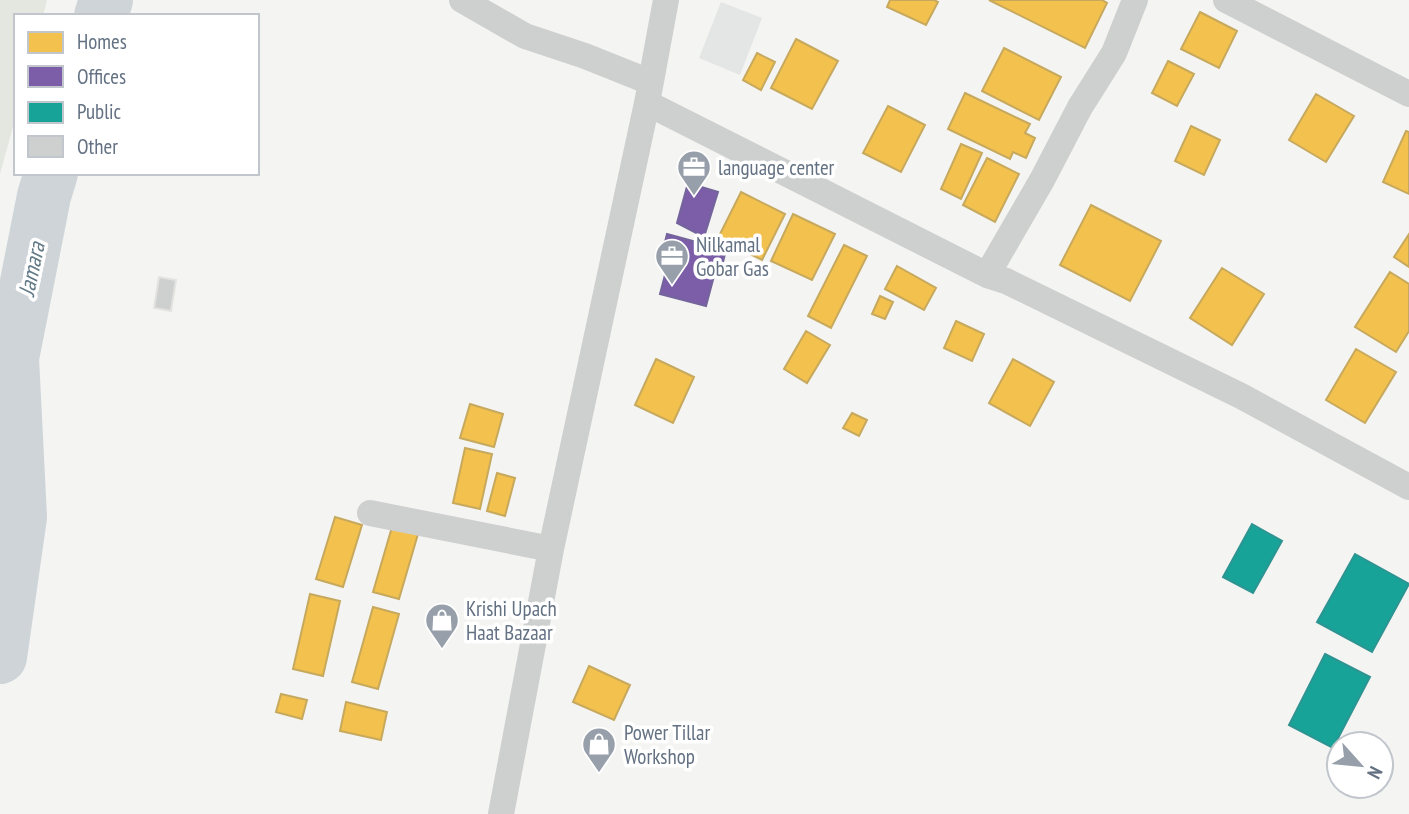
<svg xmlns="http://www.w3.org/2000/svg" width="1409" height="814" viewBox="0 0 1409 814" font-family="'PT Sans Narrow',sans-serif">
<style>
.built{fill:#e4e5e5}
.green{fill:#e3e7e0}
.homes{fill:#f2c14e;stroke:#c7a95e;stroke-width:2}
.offices{fill:#7b5ea7;stroke:#74649c;stroke-width:2}
.public{fill:#17a398;stroke:#2e9492;stroke-width:2}
.lines{fill:none;stroke-linecap:round;stroke-linejoin:round}
.river{stroke:#ced4d8;stroke-width:54}
.building{fill:#cecfcf;stroke:#e3e3e2;stroke-width:2}
.street{stroke:#cecfcf;stroke-width:26}
.labels{text-anchor:middle;dominant-baseline:central;stroke-width:7;stroke-linejoin:round;paint-order:stroke}
.poi-label{font-size:21px;fill:#637183;stroke:#fff;text-anchor:start}
.water-label{font-size:23px;font-style:italic;fill:#637a87;stroke:#fff}
</style>
<rect width="100%" height="100%" fill="#f4f4f2"/>
<!-- built -->
<path class="built" d="M721,2L762,18L740,75L699,58Z"/>
<!-- green -->
<path class="green" d="M0,0H47L43,16H16V116L0,174Z"/>
<!-- homes -->
<path class="homes" d="M890,0H934L938,2L926,25L887,7Z
M989,0H1102L1107,3L1085,48Z
M1200,12L1237,31L1219,68L1181,49Z
M796,39L838,61L812,109L771,88Z
M1004,48L1061,77L1039,120L982,91Z
M757,53L775,62L761,90L743,80Z
M1168,61L1194,74L1177,106L1152,93Z
M965,93L1030,124L1025,133L1035,138L1026,158L1013,152L1010,159L948,129Z
M1316,94L1354,116L1326,162L1289,140Z
M888,106L925,125L901,172L863,153Z
M1191,126L1220,140L1204,175L1175,161Z
M1406,131L1409,132V194L1383,182Z
M961,144L982,153L961,199L941,189Z
M987,158L1019,174L995,222L963,205Z
M741,192L785,214L762,260L718,238Z
M1091,205L1161,241L1130,301L1060,265Z
M793,214L835,234L812,280L771,261Z
M1409,234V267L1394,257Z
M844,245L867,256L831,328L808,316Z
M897,266L936,288L924,310L885,289Z
M1222,268L1264,294L1232,345L1190,318Z
M1390,272L1409,284V331L1396,352L1355,327Z
M880,296L893,302L885,319L872,314Z
M956,321L984,334L972,361L944,348Z
M806,331L830,345L807,383L784,369Z
M1356,349L1396,372L1365,423L1326,400Z
M656,359L694,377L673,423L635,405Z
M1013,359L1054,382L1030,426L989,403Z
M470,404L503,414L494,447L460,438Z
M852,413L867,420L859,436L843,428Z
M465,448L492,454L480,509L453,503Z
M497,473L515,478L505,516L487,511Z
M335,517L362,525L343,587L316,579Z
M392,527L418,534L399,599L373,592Z
M310,594L340,601L323,676L293,669Z
M373,607L399,614L378,689L352,682Z
M589,666L630,685L614,720L573,702Z
M281,694L307,700L302,719L276,712Z
M346,702L387,712L381,740L340,731Z"/>
<!-- offices -->
<path class="offices" d="M688,183L718,192L704,237L677,223Z
M667,234L726,250L719,278L714,276L706,306L660,294L671,252L663,250Z"/>
<!-- public -->
<path class="public" d="M1252,524L1282,541L1253,593L1223,577Z
M1355,554L1409,584L1372,652L1317,622Z
M1325,654L1370,677L1333,748L1289,725Z"/>
<g class="lines">
<!-- river -->
<path class="river" d="M101,16L106,0
M0,657L20,517L12,358L44,196L51,173"/>
</g>
<!-- building -->
<path class="building" d="M159,277L176,280L171,311L154,308Z"/>
<g class="lines">
<!-- street -->
<path class="street" d="M462,0L525,36L585,56L650,82
M1226,0L1409,94
M647,103L987,275L1006,281L1241,396L1409,487
M987,275L1042,180L1080,107L1114,53L1135,0
M370,513L551,549
M501,814L551,549L647,103L666,0"/>
</g>
<!-- icons -->
<defs>
<g id="office-pin" transform="scale(1.75)"><path d="M0 17L-7.5 6A9.5 9.5 0 1 1 7.5 6Z" fill="#969faa" stroke="#fff"/><path d="M-6-3h4V-5.5h4V-3h4V5H-6ZM-1-4.5V-3h2v-1.5ZM-6 0V1H6V0Z" fill="#fff"/></g>
<g id="shop-pin" transform="scale(1.75)"><path d="M0 17L-7.5 6A9.5 9.5 0 1 1 7.5 6Z" fill="#969faa" stroke="#fff"/><path d="M-5-2.5h2.3a2.7 3.5 0 0 1 5.4 0H5L5.5 6h-11ZM-1.5-2.5h3a1.5 2.3 0 0 0-3 0Z" fill="#fff"/></g>
</defs>
<g fill-rule="evenodd">
<use href="#office-pin" x="694" y="167"/>
<use href="#office-pin" x="672" y="256"/>
<use href="#shop-pin" x="442" y="620"/>
<use href="#shop-pin" x="599" y="744"/>
</g>
<g class="labels">
<!-- poi labels -->
<g class="poi-label">
<text x="718" y="167">language center</text>
<text x="696" y="244">Nilkamal<tspan x="696" dy="24">Gobar Gas</tspan></text>
<text x="466" y="608">Krishi Upach<tspan x="466" dy="24">Haat Bazaar</tspan></text>
<text x="624" y="732">Power Tillar<tspan x="624" dy="24">Workshop</tspan></text>
</g>
<!-- water labels -->
<g class="water-label">
<text transform="translate(31 269) rotate(-78)">Jamara</text>
</g>
</g>
<!-- legend -->
<rect x="14" y="14" width="245" height="161" fill="#ffffff" stroke="#c1c6cd" stroke-width="2"/>
<rect x="28" y="32" width="35" height="21" fill="#f2c14e" stroke="#c1c6cd" stroke-width="2"/>
<text x="77" y="49" font-size="21" fill="#637183">Homes</text>
<rect x="28" y="66" width="35" height="21" fill="#7b5ea7" stroke="#c1c6cd" stroke-width="2"/>
<text x="77" y="84" font-size="21" fill="#637183">Offices</text>
<rect x="28" y="102" width="35" height="21" fill="#17a398" stroke="#c1c6cd" stroke-width="2"/>
<text x="77" y="119" font-size="21" fill="#637183">Public</text>
<rect x="28" y="136" width="35" height="21" fill="#cecfcf" stroke="#c1c6cd" stroke-width="2"/>
<text x="77" y="154" font-size="21" fill="#637183">Other</text>
<!-- north arrow -->
<g transform="translate(1360 765) rotate(117)"><circle r="33" fill="#ffffff" stroke="#c1c6cd" stroke-width="2"/>
<path d="M0-5L12 26L0 18L-12 26Z" fill="#969faa"/>
<text y="-10" font-size="19" font-weight="bold" text-anchor="middle" fill="#637183">N</text>
</g>
</svg>
